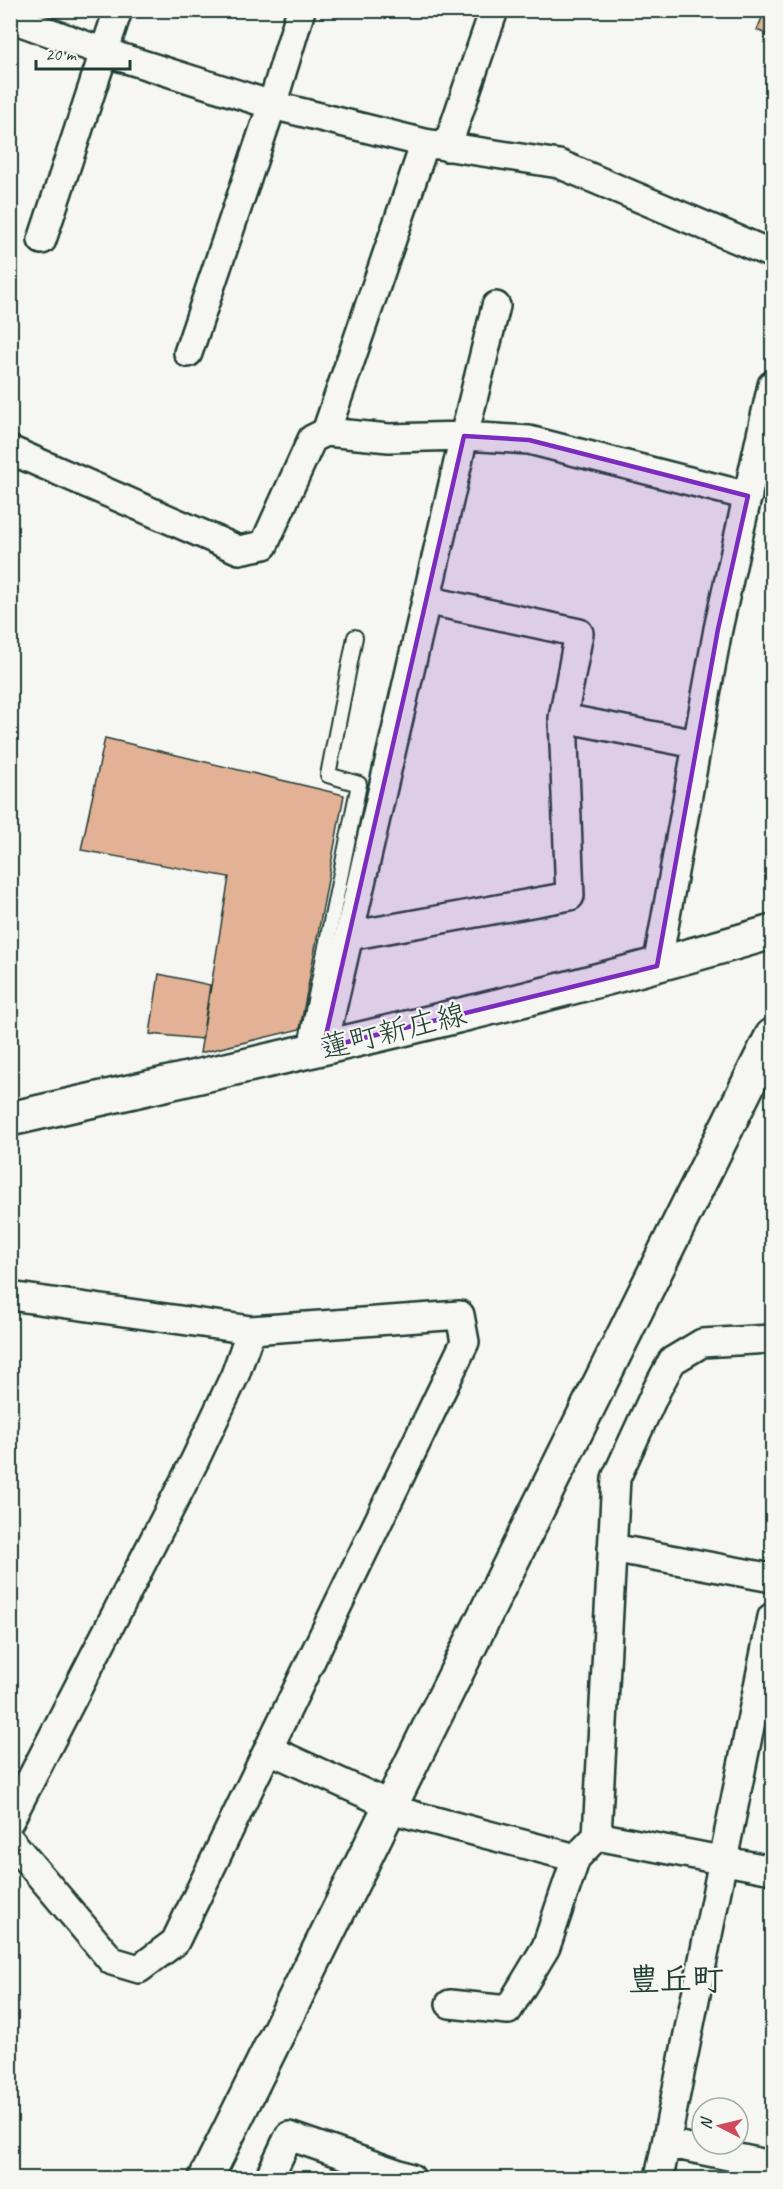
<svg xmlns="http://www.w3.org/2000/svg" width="783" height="2189" viewBox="0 0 783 2189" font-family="Caveat,'Klee One',sans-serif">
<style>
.building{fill:#e3b195;stroke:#1f3d34;stroke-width:1.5}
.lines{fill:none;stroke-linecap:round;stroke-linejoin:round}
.service-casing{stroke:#1f3d34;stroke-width:18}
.minor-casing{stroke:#1f3d34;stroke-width:32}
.tertiary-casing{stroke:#1f3d34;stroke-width:38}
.secondary-casing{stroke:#1f3d34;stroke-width:38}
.service{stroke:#f6f6f2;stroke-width:14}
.minor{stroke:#f6f6f2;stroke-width:27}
.tertiary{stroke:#f6f6f2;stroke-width:33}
.secondary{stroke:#f6f6f2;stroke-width:33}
.marked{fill:#7b2cbf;fill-opacity:0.2;stroke:#7b2cbf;stroke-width:4.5;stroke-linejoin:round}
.labels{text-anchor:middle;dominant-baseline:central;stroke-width:4.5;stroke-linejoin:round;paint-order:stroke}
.street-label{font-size:30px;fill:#1f3d34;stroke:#f6f6f2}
.neighbourhood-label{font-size:32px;font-weight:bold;fill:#1f3d34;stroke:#f6f6f2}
</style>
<rect width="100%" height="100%" fill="#f6f6f2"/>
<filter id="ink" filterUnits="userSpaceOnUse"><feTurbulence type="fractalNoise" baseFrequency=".0167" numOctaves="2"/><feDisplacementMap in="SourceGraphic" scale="12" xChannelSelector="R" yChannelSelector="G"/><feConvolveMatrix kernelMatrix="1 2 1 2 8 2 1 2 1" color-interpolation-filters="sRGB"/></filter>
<g filter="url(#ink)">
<!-- building -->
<path class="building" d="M765,10H772V37L757,30Z
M105,738L344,795L300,1029L200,1053L229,877L81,850Z
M159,974L210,985L202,1039L150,1034Z"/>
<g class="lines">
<!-- service casing -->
<g class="service-casing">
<path id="service" d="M305,1050L359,784L328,775L355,637"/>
</g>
<!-- minor casing -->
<g class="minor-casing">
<path id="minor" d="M10,18L104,52L272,105L425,143L559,164L772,254
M447,147L494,10
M42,240L118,10
M188,353L272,105L301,10
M326,432L425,143
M10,450L239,550L264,545L312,439L326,432L389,438L464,436L529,440L748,496
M563,718L696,744
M349,936L570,896L563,718L579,633L426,600
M657,966L718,629L772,385
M323,1048L464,436L496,306
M10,1296L251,1330
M612,1548L772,1578
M268,1749L390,1805L405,1813L576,1858L597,1836L616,1478L657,1389L672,1361L702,1343L772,1339
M10,1820L195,1460L235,1375L251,1330L460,1315L465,1342L175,1942L139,1969L112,1961L10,1840
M597,1836L772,1870
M450,2004L508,2010L546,1947L576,1858
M666,2143L772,2165
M269,2178L289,2136L411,2178
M659,2178L772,1617"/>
</g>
<!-- tertiary casing -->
<g class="tertiary-casing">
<path id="tertiary" d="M206,2178L772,1036"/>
</g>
<!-- secondary casing -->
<g class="secondary-casing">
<path id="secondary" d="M10,1119C265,1061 522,1006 772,932"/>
</g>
<!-- service -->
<use href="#service" class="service"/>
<!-- minor -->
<use href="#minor" class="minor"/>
<!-- tertiary -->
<use href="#tertiary" class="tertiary"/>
<!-- secondary -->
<use href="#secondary" class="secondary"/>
</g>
</g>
<!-- marked area -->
<path class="marked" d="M464,436L529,440L748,496L718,629L657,966L323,1048Z"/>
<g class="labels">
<!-- street labels -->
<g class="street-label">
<text transform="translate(393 1031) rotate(-14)">蓮町新庄線</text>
</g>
<!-- neighbourhood labels -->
<g class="neighbourhood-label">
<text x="676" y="1979">豊丘町</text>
</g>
</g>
<!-- margin -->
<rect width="783" height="2189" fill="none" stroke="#f6f6f2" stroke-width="36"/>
<rect x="18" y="18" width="747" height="2153" fill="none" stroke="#1f3d34" stroke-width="2" filter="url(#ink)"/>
<!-- north arrow -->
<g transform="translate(720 2126) rotate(277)"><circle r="28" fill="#f6f6f2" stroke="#a0aca6" stroke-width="1.5"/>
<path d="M0-4.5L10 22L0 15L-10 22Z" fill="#d1495b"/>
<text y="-9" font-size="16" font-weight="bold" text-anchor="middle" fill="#1f3d34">N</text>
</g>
<!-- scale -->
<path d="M36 60v9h94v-9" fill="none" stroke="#1f3d34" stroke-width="3"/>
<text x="45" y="60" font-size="18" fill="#1f3d34" stroke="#f6f6f2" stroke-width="4.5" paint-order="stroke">20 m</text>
</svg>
